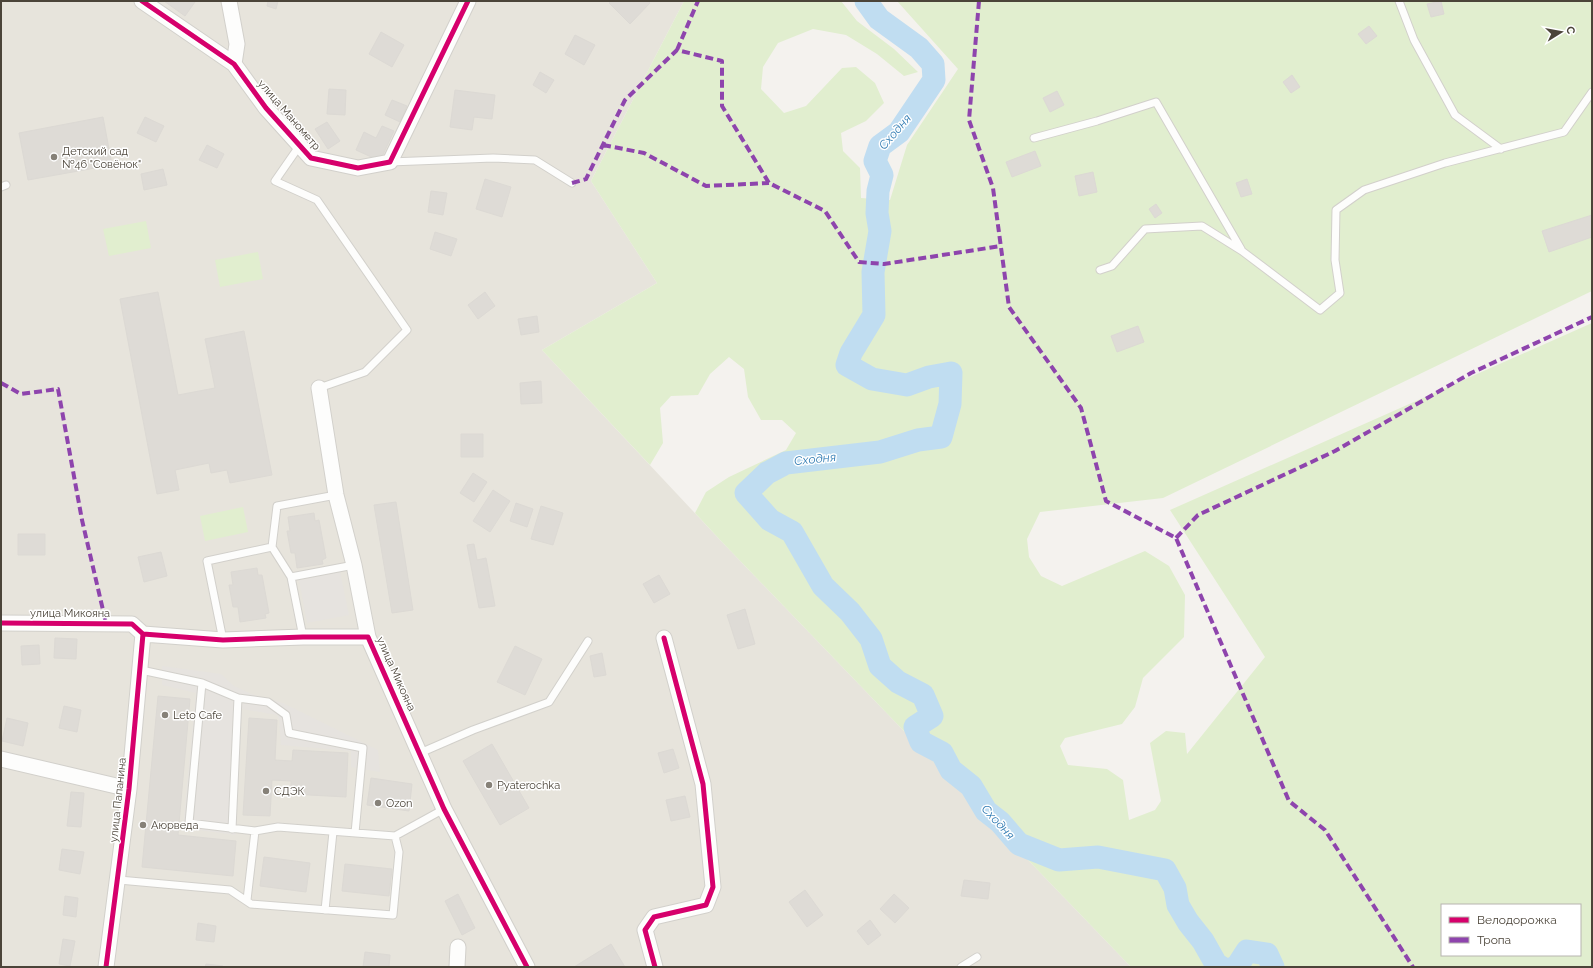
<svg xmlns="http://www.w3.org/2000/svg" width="1593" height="968" viewBox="0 0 1593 968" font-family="Raleway,sans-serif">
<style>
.residential{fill:#e7e4dc}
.green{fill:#e1eecf;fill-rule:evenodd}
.parking{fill:#e6e3df}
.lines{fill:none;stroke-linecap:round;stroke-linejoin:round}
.river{stroke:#c0ddf1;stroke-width:23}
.building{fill:#dedbd6;stroke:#dcd9d4}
.lane-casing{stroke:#d2d0cb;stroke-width:9}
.street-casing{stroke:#d2d0cb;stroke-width:17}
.lane{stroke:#fdfdfc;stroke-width:7}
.street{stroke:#fdfdfc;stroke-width:15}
.quiet{stroke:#8e44ad;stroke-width:4;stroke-dasharray:8 4;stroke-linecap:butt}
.cycleway-casing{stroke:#fff;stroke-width:8}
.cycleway{stroke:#d6006c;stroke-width:5}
.poi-dot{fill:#868178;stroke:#fff;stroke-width:1.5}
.labels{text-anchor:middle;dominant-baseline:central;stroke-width:3;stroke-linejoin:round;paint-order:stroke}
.street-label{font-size:11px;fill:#4b4439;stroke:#fff}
.poi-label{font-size:11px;fill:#4b4439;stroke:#fff;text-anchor:start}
.water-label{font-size:12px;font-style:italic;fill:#2e7ab2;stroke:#fff}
</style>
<rect width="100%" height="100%" fill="#f4f2ee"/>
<!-- residential -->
<path class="residential" d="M1,1H684L591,181L657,283L542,350L722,542L1131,967H1Z"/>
<!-- green -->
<path class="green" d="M684,1H841L857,21L894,49L918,72L904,76L877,54L846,35L813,29L778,43L763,67L761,89L784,113L806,106L842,68L856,67L875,83L884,103L866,121L841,133L843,151L860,168L861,198L890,200L907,145L958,69L897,1H1592V291L1163,498L1040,512L1027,539L1029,557L1041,576L1062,586L1145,551L1169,566L1185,595L1184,637L1143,678L1135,707L1122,724L1065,738L1060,746L1068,765L1107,769L1123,780L1129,820L1155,810L1161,801L1150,743L1166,731L1185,733L1187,754L1265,657L1170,510L1592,323V967H1131L722,542L695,513L706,492L729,477L786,450L796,433L782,420H761L748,397L744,369L729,357L710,374L698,395L671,396L660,408L663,443L650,465L542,350L657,283L591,181ZM1442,905H1580V955H1442Z
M146,221L151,248L109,256L103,229Z
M258,252L263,279L220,287L215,260Z
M243,507L248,532L205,541L200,516Z"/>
<!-- parking -->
<path class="parking" d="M340,572L349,615L307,623L299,580Z
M162,666L221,674L234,686L254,695L283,703L378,750L380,772L351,767V751L281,745L279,719L277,715L242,709L236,835L183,828L196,693L162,685Z"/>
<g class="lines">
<!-- river -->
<path class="river" d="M866,1L879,19L919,48L933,64L934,80L899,132L880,146L875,161L882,175L878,191L877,213L880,231L873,272L874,315L851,353L847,365L872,379L907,385L929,377L951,373L950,404L941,437L918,440L880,452L786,463L767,473L746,493L770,520L792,532L823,586L850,612L871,639L880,666L898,682L923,695L932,716L915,727L921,742L942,753L951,770L971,786L986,811L1000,822L1019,844L1059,860L1098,857L1165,870L1175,888L1178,905L1188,922L1203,941L1216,964L1221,967
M1235,967L1238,965L1247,951L1267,954L1273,967"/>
</g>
<!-- building -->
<path class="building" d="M164,1H194L195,2L185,16Z
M268,1H278L276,9L267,6Z
M611,1H648L650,3L630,24L609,3Z
M1441,1L1444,14L1431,17L1427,4Z
M1369,26L1377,36L1366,44L1358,34Z
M381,32L404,45L392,67L369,54Z
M575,35L595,45L584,65L565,54Z
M540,72L554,80L546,93L533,85Z
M1292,75L1300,87L1291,93L1283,82Z
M329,89L346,90L345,115L327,114Z
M455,90L495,95L492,119L474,117L472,130L450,127Z
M1057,91L1064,105L1050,112L1043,98Z
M392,100L407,106L400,122L385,115Z
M103,117L112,165L28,180L19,133Z
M145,117L164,126L156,142L137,133Z
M327,122L340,141L328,149L315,129Z
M382,126L394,131L380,161L356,150L364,132L376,138Z
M207,145L224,154L217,168L199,160Z
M1035,151L1041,166L1012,177L1006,162Z
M163,169L167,185L144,190L141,174Z
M1093,172L1097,192L1079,196L1075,176Z
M485,179L511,187L502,217L476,209Z
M1247,179L1252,194L1241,197L1236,183Z
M431,191L447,193L443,215L428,212Z
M1156,204L1162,213L1155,218L1149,209Z
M1592,215V237L1549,252L1542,231Z
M435,232L457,239L451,256L430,249Z
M158,292L178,395L215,388L205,339L244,331L272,475L230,483L227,470L211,473L209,463L175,470L179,490L157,494L120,299Z
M485,292L495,306L478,319L468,305Z
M537,316L539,332L521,335L518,319Z
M1138,326L1144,342L1117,352L1111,336Z
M541,381L542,403L521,404L520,383Z
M461,434H483V457H461Z
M473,473L487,482L474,502L460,493Z
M493,490L510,501L490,532L473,521Z
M396,502L413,610L392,613L374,505Z
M516,503L533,509L527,527L510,521Z
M541,506L563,513L553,545L531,539Z
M314,513L315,521L319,520L326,558L322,560L323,564L297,568L295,553H291L287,531H290L288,517Z
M18,534H45V555H18Z
M474,544L477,560L486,558L495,606L479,608L467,545Z
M161,552L167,576L144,582L138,557Z
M257,568L258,575H262L269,613L265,614L266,618L240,622L238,607H233L229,585H233L231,572Z
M659,575L670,594L654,603L643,584Z
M745,609L755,644L738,649L727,615Z
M55,638L77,639L76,659L54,658Z
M39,645L40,664L22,665L21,646Z
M515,646L542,659L525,695L497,682Z
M602,653L606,675L594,677L590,656Z
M158,696L190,699L178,835L236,841L233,876L142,867Z
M64,706L81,710L77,732L59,728Z
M7,718L28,723L23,746L2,741Z
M249,718L277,720L275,760L292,761L293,750L348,753L346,797L291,794V781L272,780L270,816L243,815Z
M492,744L529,808L500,825L463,761Z
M673,749L679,768L664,773L658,753Z
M371,778L412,784L409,811L367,805Z
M71,792L84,793L81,827L67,826Z
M685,796L690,817L671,821L666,800Z
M62,849L84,852L80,874L59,870Z
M264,857L310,863L306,892L260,886Z
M345,864L392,869L389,896L342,891Z
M964,880L990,883L988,899L961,896Z
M805,890L823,915L807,927L789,902Z
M458,894L475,928L462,935L445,901Z
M894,894L909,908L895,923L880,909Z
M65,896L78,898L76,917L63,915Z
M870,920L881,935L868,945L857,931Z
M198,923L216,926L214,942L196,940Z
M63,939L75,941L70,966L59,964Z
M611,944L625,967H574Z
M365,952L390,955L389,967H363Z
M206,964L223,966V967H205Z"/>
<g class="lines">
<!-- lane casing -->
<g class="lane-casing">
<path id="lane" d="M1399,1L1414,40L1455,115L1501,149
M1034,138L1097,121L1156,102L1241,249
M300,145L275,181L317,200L407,330L365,372L319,388
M390,162L493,158L535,160L572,183
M1,187L6,185
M1100,270L1112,266L1145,229L1202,226L1242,251L1320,310L1340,293L1335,260L1336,210L1364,190L1445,163L1564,132L1592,92
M336,495L277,506L272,547L291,577L354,565
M291,577L303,637
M223,640L207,561L272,547
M141,670L202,683L238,698L268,702L286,715L289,733L363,748L355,833
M202,683L189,823L255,831L278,827L395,836
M420,753L473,730L549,702L588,641
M232,829L238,698
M119,880L230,890L251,904L393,915L399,852L395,836L444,809
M247,900L255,831
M325,910L333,832
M961,967L977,957"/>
</g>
<!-- street casing -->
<g class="street-casing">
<path id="street" d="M142,1L234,64L266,108L311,158L358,168L390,162L468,1
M229,1L237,44L234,64
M319,388L336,495L354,565L368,637
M1,623L132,624L143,634L223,640L303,637H368L444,809L527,967
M1,759L129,789
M106,967L129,789L143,634
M457,967L458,947
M655,967L645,930L654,917L706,905L713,887L703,784L664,638"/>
</g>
<!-- lane -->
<use href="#lane" class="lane"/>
<!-- street -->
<use href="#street" class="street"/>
<!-- quiet -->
<path class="quiet" d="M979,1L969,120L993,188L1009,307L1081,408L1106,501L1176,538L1289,801L1325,830L1413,967
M677,50L698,1
M603,145L644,153L706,186L769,183
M572,183L586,179L625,100L677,50L722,61V106L769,183L825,211L859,262L884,264L1001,246
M1,383L21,394L58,389L82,520L106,623
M1176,538L1198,515L1335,451L1471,373L1592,317"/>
<!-- cycleway casing -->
<g class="cycleway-casing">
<path id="cycleway" d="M142,1L234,64L266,108L311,158L358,168L390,162L468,1
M1,623L132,624L143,634L223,640L303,637H368L444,809L527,967
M106,967L129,789L143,634
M655,967L645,930L654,917L706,905L713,887L703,784L664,638"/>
</g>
<!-- cycleway -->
<use href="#cycleway" class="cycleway"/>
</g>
<!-- markers -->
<g class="poi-dot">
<circle cx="54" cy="157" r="4"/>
<circle cx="165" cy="715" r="4"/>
<circle cx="489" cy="785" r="4"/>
<circle cx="266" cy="791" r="4"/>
<circle cx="378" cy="803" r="4"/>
<circle cx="143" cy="825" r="4"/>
</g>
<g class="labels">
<!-- street labels -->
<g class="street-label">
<text transform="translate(289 115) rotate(49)">улица Манометр</text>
<text x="70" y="613">улица Микояна</text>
<text transform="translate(396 674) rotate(66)">улица Микояна</text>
<text transform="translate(118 800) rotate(-84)">улица Папанина</text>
</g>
<!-- poi labels -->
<g class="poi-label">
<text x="62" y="151">Детский сад<tspan x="62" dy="13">№46 "Совёнок"</tspan></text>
<text x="173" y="715">Leto Cafe</text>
<text x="497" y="785">Pyaterochka</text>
<text x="274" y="791">СДЭК</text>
<text x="386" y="803">Ozon</text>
<text x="151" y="825">Аюрведа</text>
</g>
<!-- water labels -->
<g class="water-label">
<text transform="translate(895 132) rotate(-49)">Сходня</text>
<text transform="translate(815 459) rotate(-6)">Сходня</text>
<text transform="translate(998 822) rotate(47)">Сходня</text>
</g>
</g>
<!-- border -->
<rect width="1593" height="968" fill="none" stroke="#4b4439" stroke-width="4"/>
<!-- legend -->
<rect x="1441" y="904" width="140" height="52" fill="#ffffff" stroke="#b7b4b0"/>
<rect x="1449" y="917" width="20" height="6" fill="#d6006c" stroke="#b7b4b0"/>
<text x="1477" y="924" font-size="12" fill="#4b4439">Велодорожка</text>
<rect x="1449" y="937" width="20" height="6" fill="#8e44ad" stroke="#b7b4b0"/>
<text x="1477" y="944" font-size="12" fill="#4b4439">Тропа</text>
<!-- north arrow -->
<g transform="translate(1561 32) rotate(79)" stroke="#ffffff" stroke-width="3" paint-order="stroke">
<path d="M0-3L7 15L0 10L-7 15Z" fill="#4b4439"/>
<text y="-6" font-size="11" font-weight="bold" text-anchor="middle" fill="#4b4439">С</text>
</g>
</svg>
